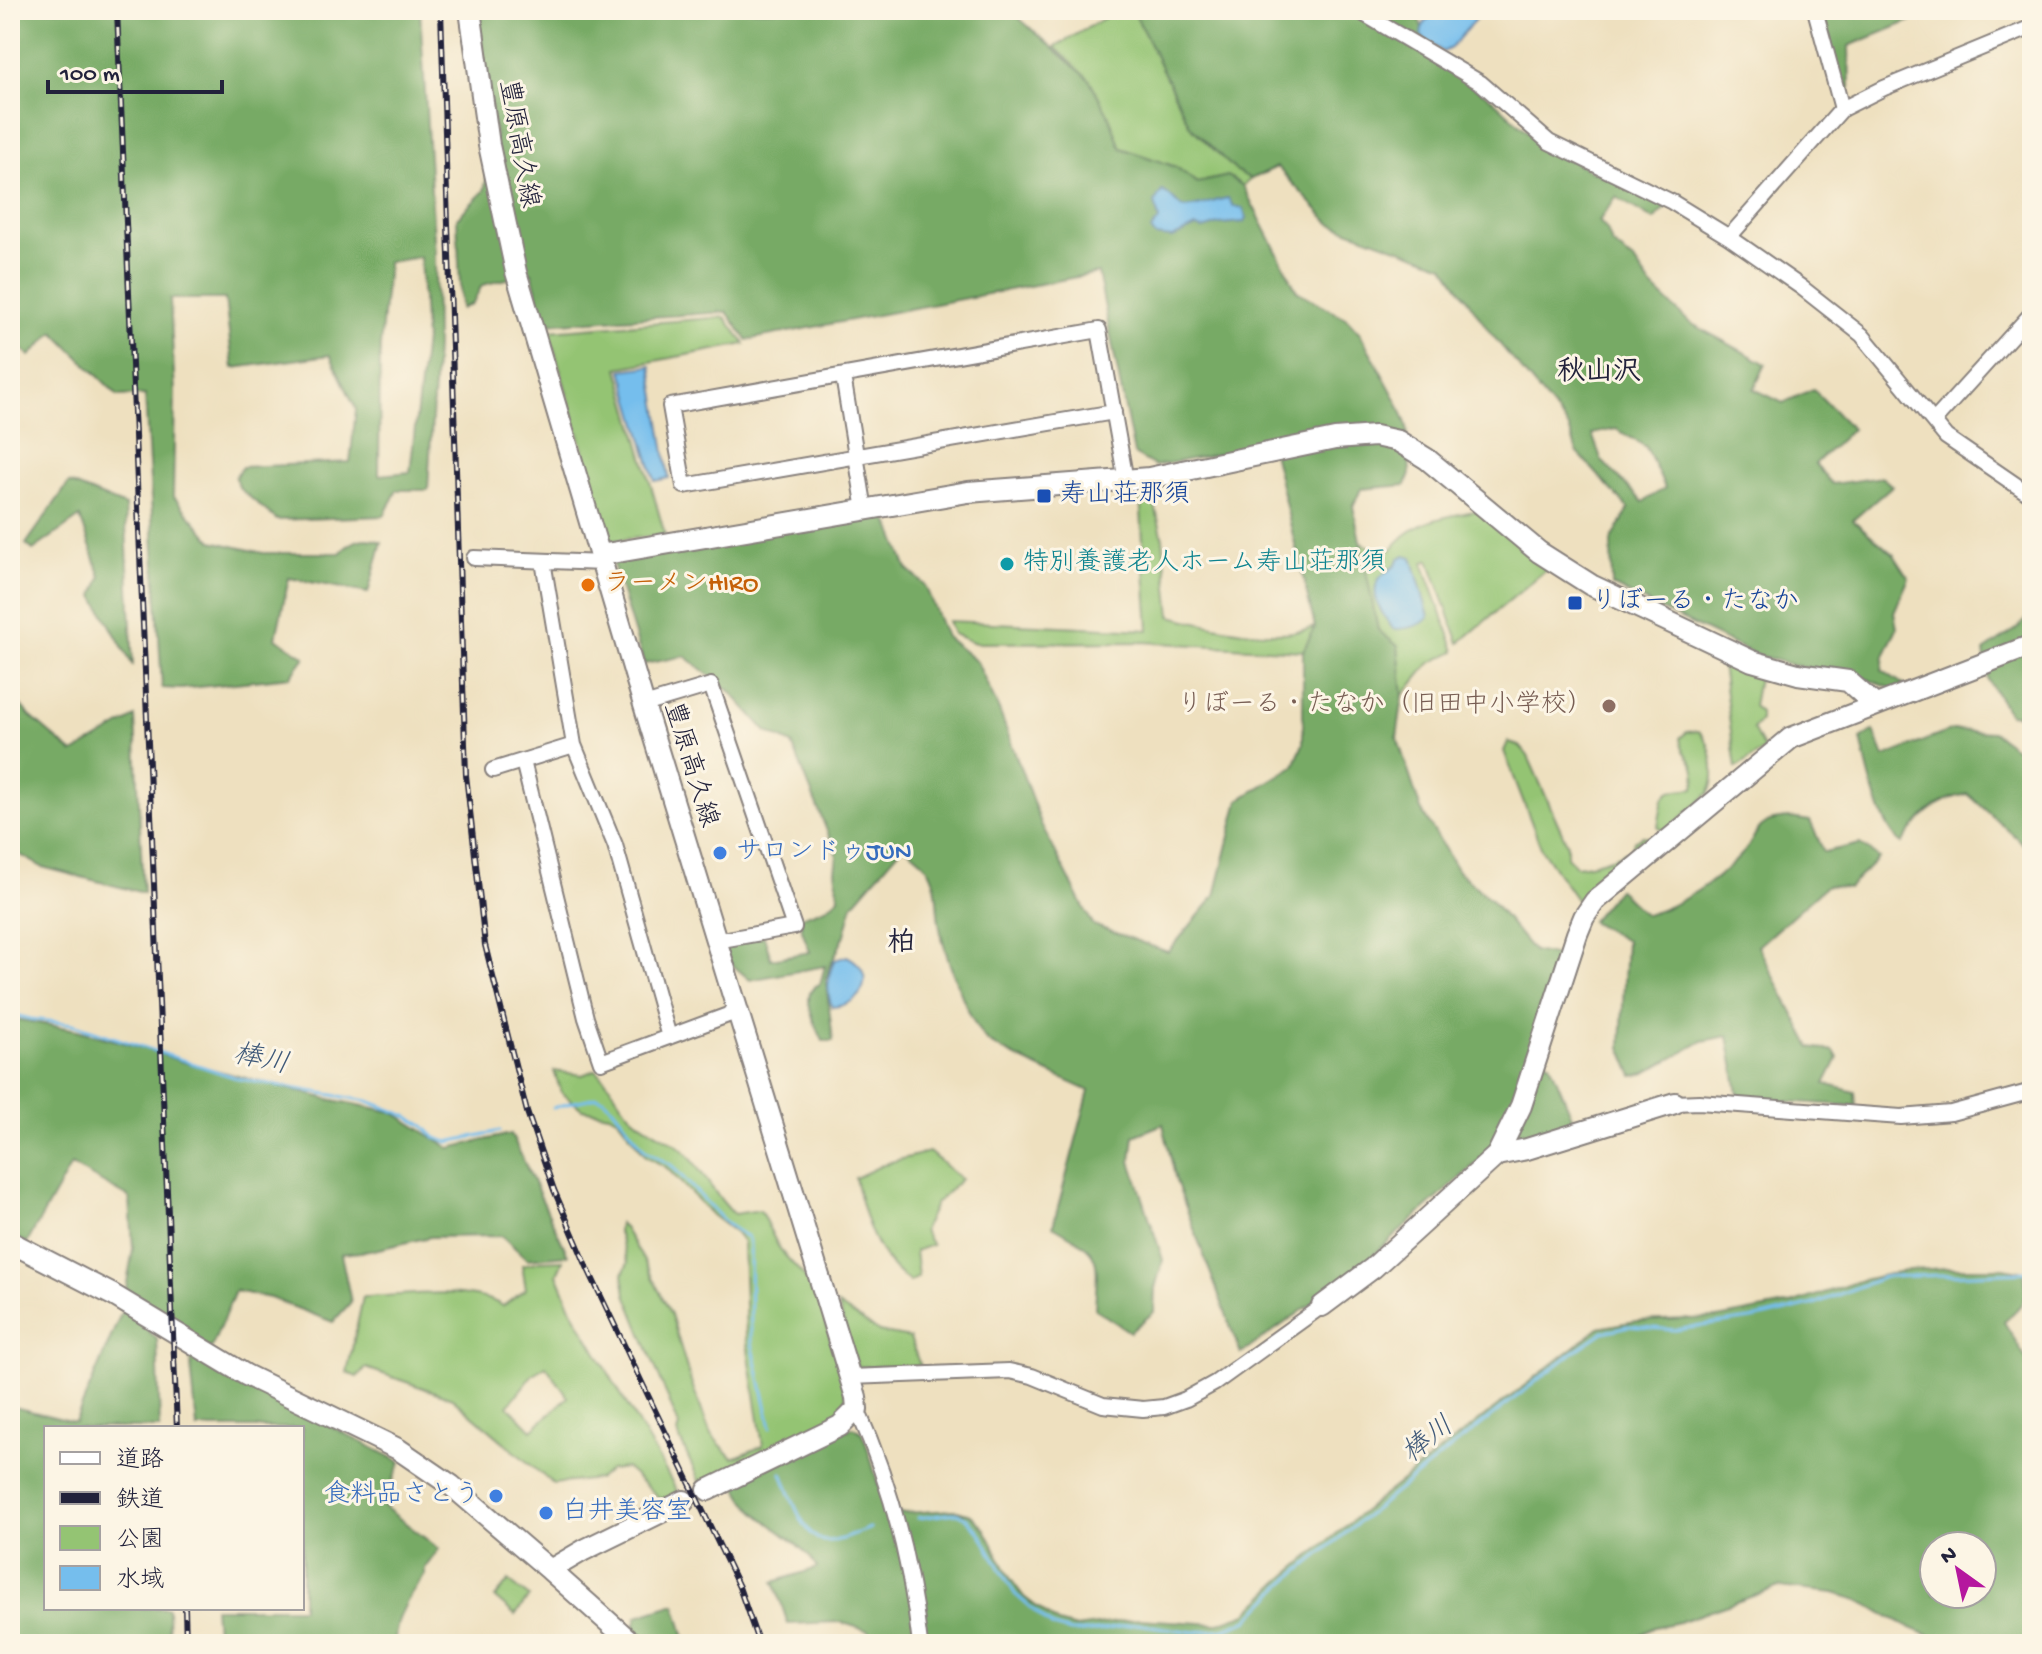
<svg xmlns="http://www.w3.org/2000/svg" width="2042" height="1654" viewBox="0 0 2042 1654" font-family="'Gochi Hand','Klee One',sans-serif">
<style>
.green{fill:#94c473;stroke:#5b7357;stroke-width:2;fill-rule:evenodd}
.forest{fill:#77aa65;stroke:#4c6650;stroke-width:2;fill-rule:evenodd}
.water{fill:#75beed;stroke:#4c7094;stroke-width:2}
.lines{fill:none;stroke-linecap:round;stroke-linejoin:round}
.stream{stroke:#75beed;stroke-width:3}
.street-casing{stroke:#88817d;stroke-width:18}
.secondary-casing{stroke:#88817d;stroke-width:24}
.street{stroke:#fff;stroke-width:14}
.secondary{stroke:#fff;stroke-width:20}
.rail-casing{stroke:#22223b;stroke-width:6}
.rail{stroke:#fcf5e5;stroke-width:3;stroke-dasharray:9;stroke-linecap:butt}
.transit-dot{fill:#1a4fb4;stroke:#fcf5e5;stroke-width:3}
.culture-dot{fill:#0f9aa8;stroke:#fcf5e5;stroke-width:3}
.food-dot{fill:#e8710a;stroke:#fcf5e5;stroke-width:3}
.education-dot{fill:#8d6e63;stroke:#fcf5e5;stroke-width:3}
.shop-dot{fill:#3f7fe0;stroke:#fcf5e5;stroke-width:3}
.labels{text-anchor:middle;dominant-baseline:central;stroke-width:6;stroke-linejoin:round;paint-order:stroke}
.street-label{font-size:26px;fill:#22223b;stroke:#fcf5e5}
.transit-label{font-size:26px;fill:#164399;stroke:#fcf5e5;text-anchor:start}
.culture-label{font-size:26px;fill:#0d838f;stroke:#fcf5e5;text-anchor:start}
.food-label{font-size:26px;fill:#c56008;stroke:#fcf5e5;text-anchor:start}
.education-label{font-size:26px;fill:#785e54;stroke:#fcf5e5;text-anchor:end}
.shop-label{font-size:26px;fill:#366cbe;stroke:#fcf5e5;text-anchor:start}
.neighbourhood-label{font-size:28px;font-weight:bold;fill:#22223b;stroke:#fcf5e5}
.water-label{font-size:28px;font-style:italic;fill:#3f5979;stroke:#fcf5e5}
</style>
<rect width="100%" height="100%" fill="#fcf5e5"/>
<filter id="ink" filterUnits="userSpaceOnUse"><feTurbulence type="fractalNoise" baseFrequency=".0125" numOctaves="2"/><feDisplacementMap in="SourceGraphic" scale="16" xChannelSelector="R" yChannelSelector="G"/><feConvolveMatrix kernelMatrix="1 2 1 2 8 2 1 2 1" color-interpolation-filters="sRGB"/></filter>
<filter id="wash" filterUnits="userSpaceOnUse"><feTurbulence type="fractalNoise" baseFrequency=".006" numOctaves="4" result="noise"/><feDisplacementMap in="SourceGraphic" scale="32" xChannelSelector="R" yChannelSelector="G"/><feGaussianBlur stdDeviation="1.8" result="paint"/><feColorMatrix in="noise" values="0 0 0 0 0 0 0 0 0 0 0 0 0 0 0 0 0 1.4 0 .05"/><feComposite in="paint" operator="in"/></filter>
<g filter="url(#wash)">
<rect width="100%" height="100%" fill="#eee0bf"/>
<!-- green -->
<path class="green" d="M1118,10H1133L1190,126L1234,169L1251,179L1243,186L1228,176L1197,183L1176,167L1121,148L1108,114L1089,79L1055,47Z
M725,317L745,344L618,368L665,535L610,541L549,331Z
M1152,493L1163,539L1171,616C1211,626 1276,642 1315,627L1303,651L1142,642L975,643L953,634L948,621L1149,630L1140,496Z
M1479,510L1548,568L1459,643L1429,560L1423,563L1455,651L1430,663L1403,696L1398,647L1378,630L1359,542L1377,550H1391C1414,519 1443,518 1479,510ZM1411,557L1429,617L1387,571Z
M1721,658L1759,673L1753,706L1760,712V721L1753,729L1764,750L1736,768Z
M1699,731C1713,744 1717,776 1709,793L1664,833L1658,826L1663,799L1670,791L1694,788C1701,758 1682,760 1680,738L1687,732Z
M1508,742L1520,746L1528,756L1567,844V856L1576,866C1591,865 1620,857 1632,848L1634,841L1642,836L1650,837L1654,844L1581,901H1577L1542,850L1504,751Z
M596,1070C614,1086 616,1100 631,1115C646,1130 675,1140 688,1155C704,1174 715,1196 734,1214L760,1210L780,1250L816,1289L846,1394V1408L832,1422L700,1483L677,1433L679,1426L626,1294L623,1274L628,1263L618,1232L619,1224L624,1228L644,1261L671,1314L690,1379L711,1435L733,1458L763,1446L746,1336L743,1242L738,1235L712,1215L666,1167L646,1156L618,1119L609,1114L582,1109L561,1092L554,1071L582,1075Z
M929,1152L961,1179L935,1204L923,1231L932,1245L915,1251L918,1277L910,1282C875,1258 864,1218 855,1178L887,1163Z
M563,1260L557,1274L572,1310L678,1492L662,1500L626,1468L610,1470L598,1479L553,1484L452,1398L366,1368L357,1377L347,1373L363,1297C403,1296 469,1285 503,1306L526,1289L522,1265L540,1261ZM546,1366L568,1397L532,1430L508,1406L533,1374Z
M838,1305L879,1332L910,1338L920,1366L857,1367Z
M509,1581L529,1597L515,1615L495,1598Z"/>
<!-- forest -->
<path class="forest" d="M10,10H420L435,255L436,347L428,490H397L384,516L277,520L240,489L235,477L242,467L350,462L356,409L330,355L233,368L225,299H170L175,393L173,496L212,541L263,553H340C353,539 364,536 382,542L368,593L289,578L276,638L305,657L290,677L181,689L162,688L145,395L118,396L54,332L30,356L10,339ZM420,257L425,339L410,472L379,475L380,347L388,262Z
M477,10H1017L1021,20L1089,79L1108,114L1121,148L1176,167L1197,183L1228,176L1243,186L1297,291L1347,319L1360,333L1398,403L1407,426L1410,474L1406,485L1361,489L1353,506L1378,630L1398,646L1403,696L1397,737L1421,810L1458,871L1491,900L1533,951L1560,956L1512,1110L1487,1154L1345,1280L1241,1354L1176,1181L1163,1124L1134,1136L1131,1161L1163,1260L1155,1288L1154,1312L1130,1332L1095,1309C1098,1253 1103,1255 1053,1226L1089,1091C1071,1082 994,1050 985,1039C968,1018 948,963 942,937C931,896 948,874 903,846L853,904L845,935L829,968L826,981L833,1041H823C816,1025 797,992 820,984L825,966L750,980L729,962L724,945L764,936L771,959L810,952L802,930L801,917L828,907L839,897L835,871L837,856L792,744L767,732L730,691L685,656L644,664L612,561L885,512L907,569L925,585L946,637L977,662L999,710L1042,826L1093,925L1168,952L1215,896L1239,800L1294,766L1303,744V651L1315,627L1271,444L1155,466L1134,454L1098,273L747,340L727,312L545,324L532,273L482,285L473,303L461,309L457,218L484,191L495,136Z
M1133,10H1416L1424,34L1444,69L1490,97L1544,147L1596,173L1625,183L1666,207L1654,220L1616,197L1599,221L1607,230L1612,244L1633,260L1652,287L1690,323L1766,364L1754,389L1783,403L1813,389L1852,429L1815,464L1832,484L1882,477L1892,486L1853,520L1894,555L1909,578L1894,612L1897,628L1884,656L1882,670L1904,685L1893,689L1850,673L1801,667L1756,655L1612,586L1611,541L1629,509L1577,452L1568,426L1489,331L1444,265L1331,224L1277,167L1251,179L1234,169L1190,126ZM1616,429L1646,447L1665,488L1643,502L1602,461L1592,434Z
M1812,10H1937L1849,46L1850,89L1845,92Z
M69,483L125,506L133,666L94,596L101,577L80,517L33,550L26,544Z
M2032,612V711L2023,715L2009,714L1988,680L1984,651L2018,628Z
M10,693L30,716L73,753L135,717L143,893L42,867L10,849Z
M1952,730L1993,732L2032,760V852L1968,794C1935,799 1920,818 1902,843C1879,827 1867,766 1861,739L1874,731L1884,757Z
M1790,818L1810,821L1824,852L1860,844L1879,858L1848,888L1827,885L1758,946L1811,1047L1834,1051L1838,1058L1825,1084L1855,1092L1856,1106L1739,1098L1728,1036L1703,1041L1646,1073L1633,1076L1621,1047L1626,941L1591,921L1618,889L1645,915C1678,907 1721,878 1744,852C1753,843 1754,830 1766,823C1772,819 1783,819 1790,818Z
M10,1018L77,1030L147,1049L180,1061L328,1099L393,1112L450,1148L511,1134L568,1255L527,1259L502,1236L430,1237L370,1251L341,1254L351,1302L333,1322L270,1298L235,1291L211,1349L126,1314L157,1338L160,1428H46V1608H168L169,1644H10V1406L75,1422L122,1311L133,1249L130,1198L71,1165L27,1243L10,1235Z
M1543,1058L1550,1063L1576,1126L1523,1142L1516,1140L1517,1132Z
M1949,1268H2004L2024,1272C2028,1302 2025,1301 2004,1322L2032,1368V1644H1950L1911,1628L1858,1600L1834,1593L1779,1587L1679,1622L1655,1627L1623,1644H873L869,1631L840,1622L788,1624L774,1582L817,1568C801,1536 741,1516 737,1482L853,1427L863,1433L887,1514L954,1510L971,1515L985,1529L1010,1578L1024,1597L1058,1623L1076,1628L1139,1619L1216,1624L1247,1613L1279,1582L1372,1504L1599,1328L1636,1321L1717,1318L1791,1304L1862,1280L1909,1270ZM1934,1546H1982V1594H1934Z
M190,1355L401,1462L382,1505L439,1549L425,1568V1575C410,1594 394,1619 395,1644H217L214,1608H302V1428H197Z
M675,1604L687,1644H640L632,1637L637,1616Z"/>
<!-- water -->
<path class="water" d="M1437,10H1483L1451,48L1443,52L1422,37L1421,33L1424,23Z
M1162,191C1172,195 1175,203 1182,207C1188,211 1218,199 1228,198L1233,206L1243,208L1247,218L1244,222L1219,224L1203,229L1196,227L1172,238L1155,236L1151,230L1159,220L1155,202Z
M651,366L669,478L655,481L622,370Z
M1405,555L1412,557L1429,617C1421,627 1405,629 1393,629C1381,613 1364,588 1386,572C1393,567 1396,567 1399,558Z
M847,956C877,971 866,1005 832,1007C826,992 827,974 835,960Z"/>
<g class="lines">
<!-- stream -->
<path class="stream" d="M10,1014L31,1019L73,1024L240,1079L368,1101L407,1116L424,1126L436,1138L448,1142L500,1131
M553,1108L570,1103L597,1097L603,1099L613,1108L645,1150L671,1165L727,1224L747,1237L750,1244L751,1339L771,1427
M782,1473C789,1490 804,1541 826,1541C841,1542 857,1533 870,1528
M918,1518L956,1513L965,1517L979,1531L1015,1594L1053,1627L1071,1632H1091L1136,1624L1194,1632L1225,1629L1248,1620L1283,1584L1413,1478L1572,1353L1603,1332L1629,1326L1675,1330L1757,1318L1814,1304L1884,1277L2032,1272"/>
</g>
</g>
<g filter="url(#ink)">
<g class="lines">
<!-- street casing -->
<g class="street-casing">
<path id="street" d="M1357,10L1481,83L1549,142L1672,202L1729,237L1801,287L1862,335L1946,437L2032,496
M1815,10L1842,109
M1729,237L1842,109L1884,88L2032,27
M843,376L865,510
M1114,412L684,486L670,406L1099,330L1126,481
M1934,421L2032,313
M474,558L603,563
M543,561L574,745L615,845L669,1037
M644,705L711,685L794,927L716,941
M523,761L586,1018L601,1062L736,1012
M493,770L574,745
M1675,1103L1699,1102L1901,1117L1951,1113L2032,1091
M850,1377L1009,1371L1032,1376L1103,1405L1143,1409L1164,1407L1186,1399L1215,1383L1322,1306
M857,1409C890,1482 911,1564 920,1644"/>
</g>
<!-- secondary casing -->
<g class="secondary-casing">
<path id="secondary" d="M470,10L489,145L516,272L644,705L856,1397L857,1409L840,1426L708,1490
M600,555L968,492L1149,478L1335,439L1375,436L1398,441L1427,459L1539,552L1591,585L1752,661L1798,674L1848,681L1875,705
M1497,1155L1527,1149L1675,1103
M10,1242L113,1295L246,1375L398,1449L452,1486L550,1570
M1322,1306L1373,1268L1497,1155L1521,1106L1577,934L1584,917L1595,901L1791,738L2032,645
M633,1644L550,1570L584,1550L684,1501"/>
</g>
<!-- street -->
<use href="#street" class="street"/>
<!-- secondary -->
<use href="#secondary" class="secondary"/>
<!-- rail casing -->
<g class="rail-casing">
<path id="rail" d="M117,10L177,1428
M441,10L466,775L485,945L527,1112L554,1190L588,1269L739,1587L759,1644
M185,1608L186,1644"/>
</g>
<!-- rail -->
<use href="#rail" class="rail"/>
</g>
</g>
<!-- markers -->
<g class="transit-dot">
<rect x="1036" y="488" width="16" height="16" rx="4"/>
<rect x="1567" y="595" width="16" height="16" rx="4"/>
</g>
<circle class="culture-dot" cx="1007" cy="564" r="8"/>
<circle class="food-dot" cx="588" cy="585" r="8"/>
<circle class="education-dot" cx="1609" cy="706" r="8"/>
<g class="shop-dot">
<circle cx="720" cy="853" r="8"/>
<circle cx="496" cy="1496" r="8"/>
<circle cx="546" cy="1513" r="8"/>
</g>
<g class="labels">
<!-- street labels -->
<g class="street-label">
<text transform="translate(517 144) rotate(80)">豊原高久線</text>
<text transform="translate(689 765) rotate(73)">豊原高久線</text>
</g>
<!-- transit labels -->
<g class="transit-label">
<text x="1060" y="496">寿山荘那須</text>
<text x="1591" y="603">りぼーる・たなか</text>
</g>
<!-- culture labels -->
<g class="culture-label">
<text x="1023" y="564">特別養護老人ホーム寿山荘那須</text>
</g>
<!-- food labels -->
<g class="food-label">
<text x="604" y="585">ラーメンHIRO</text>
</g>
<!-- education labels -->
<g class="education-label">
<text x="1593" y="706">りぼーる・たなか（旧田中小学校）</text>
</g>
<!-- shop labels -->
<g class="shop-label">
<text x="736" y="853">サロンドゥJUN</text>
<text x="480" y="1496" text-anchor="end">食料品さとう</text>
<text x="562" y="1513">白井美容室</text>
</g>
<!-- neighbourhood labels -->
<g class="neighbourhood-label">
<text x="1599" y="373">秋山沢</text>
<text x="901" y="944">柏</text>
</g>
<!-- water labels -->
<g class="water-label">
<text transform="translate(261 1061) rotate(12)">棒川</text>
<text transform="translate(1429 1441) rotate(-38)">棒川</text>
</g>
</g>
<!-- margin -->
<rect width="2042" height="1654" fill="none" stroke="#fcf5e5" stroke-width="40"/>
<!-- legend -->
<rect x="44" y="1426" width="260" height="184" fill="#fcf5e5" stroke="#a5a1a1" stroke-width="2"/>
<rect x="60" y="1452" width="40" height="12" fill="#ffffff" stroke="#a5a1a1" stroke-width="2"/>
<text x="116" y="1466" font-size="24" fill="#22223b">道路</text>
<rect x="60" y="1492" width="40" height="12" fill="#22223b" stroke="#a5a1a1" stroke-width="2"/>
<text x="116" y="1506" font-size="24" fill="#22223b">鉄道</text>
<rect x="60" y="1526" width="40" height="24" fill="#94c473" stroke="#a5a1a1" stroke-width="2"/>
<text x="116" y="1546" font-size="24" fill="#22223b">公園</text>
<rect x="60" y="1566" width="40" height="24" fill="#75beed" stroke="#a5a1a1" stroke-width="2"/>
<text x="116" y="1586" font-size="24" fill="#22223b">水域</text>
<!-- north arrow -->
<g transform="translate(1958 1570) rotate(327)"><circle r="38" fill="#fcf5e5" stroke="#a5a1a1" stroke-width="2"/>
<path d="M0-6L14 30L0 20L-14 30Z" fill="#b5179e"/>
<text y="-12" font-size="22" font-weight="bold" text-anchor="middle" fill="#22223b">N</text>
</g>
<!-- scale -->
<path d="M48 80v12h174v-12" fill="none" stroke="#22223b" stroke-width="4"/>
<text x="60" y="80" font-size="24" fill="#22223b" stroke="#fcf5e5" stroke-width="6" paint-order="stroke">100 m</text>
</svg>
